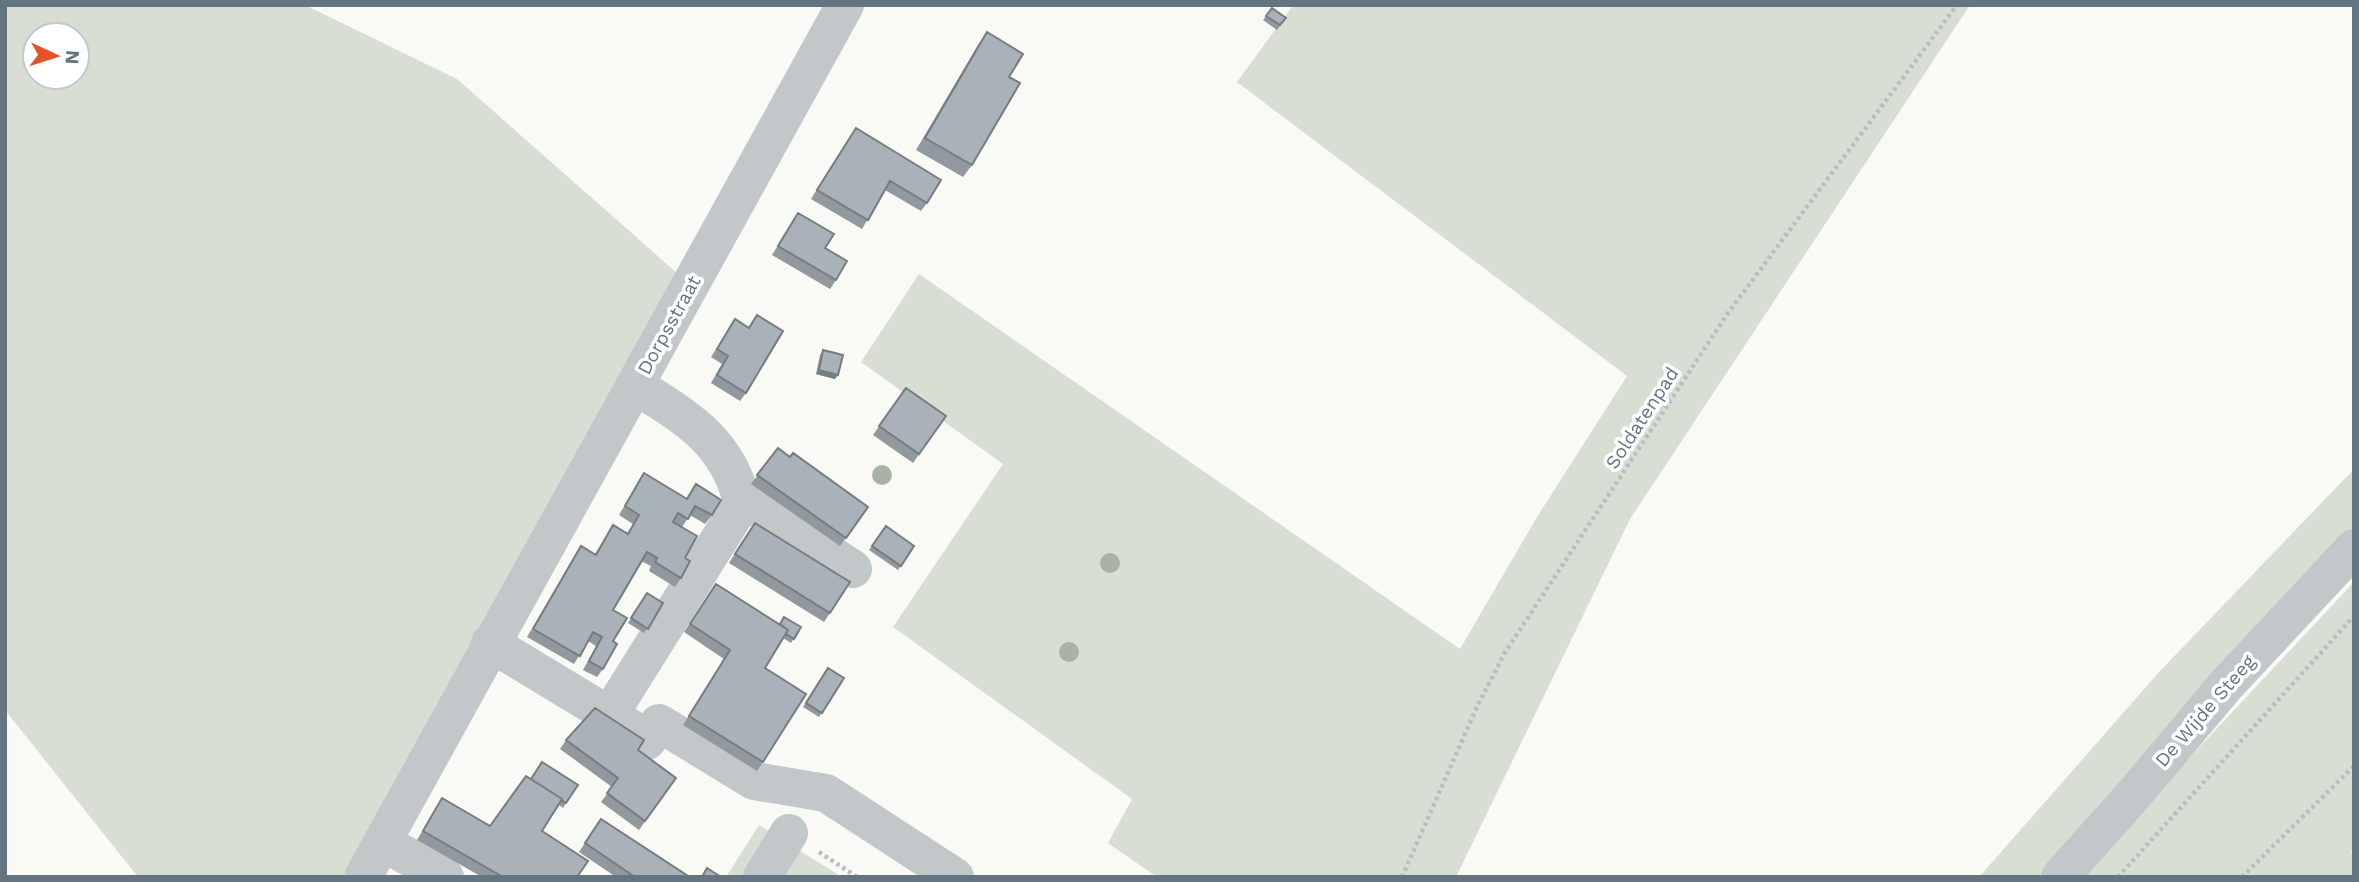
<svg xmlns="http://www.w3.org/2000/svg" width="2359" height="882" viewBox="0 0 2359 882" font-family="'Work Sans',sans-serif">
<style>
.green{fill:#d9ded5;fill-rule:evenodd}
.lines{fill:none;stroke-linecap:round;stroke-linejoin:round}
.path{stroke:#babec1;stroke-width:4.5;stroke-dasharray:3.5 3.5;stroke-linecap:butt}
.minor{stroke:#c2c7ca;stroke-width:38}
.tree{fill:#a9b3a5}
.wall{fill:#91999e}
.shaded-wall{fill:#767d81}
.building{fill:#a9b2b8;stroke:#767d81;stroke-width:2}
.labels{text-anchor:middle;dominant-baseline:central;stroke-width:7;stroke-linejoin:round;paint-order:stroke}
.street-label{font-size:19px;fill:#647581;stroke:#fff}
</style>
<rect width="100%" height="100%" fill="#f9f9f6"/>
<!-- green -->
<path class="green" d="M5,5H305L457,79L677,273L342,877H138L5,710ZM35,35H77V77H35Z
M1293,5H1970L1630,519L1456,877H1157L1108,843L1132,799L893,627L1003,464L861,362L919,274L1460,649L1537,517L1627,376L1237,82Z
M2354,469V527L2173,720L2118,790L2038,877H1979L2160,671Z
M2354,582V846L2351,852L2354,856V877H2078Z
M759,825L842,877H726Z"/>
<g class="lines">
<!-- path -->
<path class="path" d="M819,852L857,877
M1402,877L1476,709L1504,654L1728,313L1957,5
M2118,877L2354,616
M2242,877L2354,766"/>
<!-- minor -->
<path class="minor" d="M741,501L769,513L853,569
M490,643L632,729
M610,714L742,503C729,442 686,417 636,386
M647,741L659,723L754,781L826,793L955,877
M382,842L445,877
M363,877L845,5
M762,877L789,833
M2060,877L2136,792L2226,685L2354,548"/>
</g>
<!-- trees -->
<g class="tree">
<circle cx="882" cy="475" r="10"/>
<circle cx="1110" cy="563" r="10"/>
<circle cx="1069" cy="652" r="10"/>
</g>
<!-- wall -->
<path class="wall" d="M1266,16L1286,18L1277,30L1263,20Z
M987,32L1009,77L972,165L963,177L916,150L978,45Z
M856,128L927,203L921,211L885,190L862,229L811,199Z
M798,213L825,248L836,280L830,289L772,255Z
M757,315L746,393L740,401L711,383L722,364L711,357L735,319L749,328Z
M823,350L835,379L816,374L820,355Z
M906,388L946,416L913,463L873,435Z
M778,448L790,457L868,507L840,546L751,484Z
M644,473L686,499L696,484L712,515L705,524L690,515L682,527L685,558L681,578L675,587L649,571L651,566L641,561L613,610V641L603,669L597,677L583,670L596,646L588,641L574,664L527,637L581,546L595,554L613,525L628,533L633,524L619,515Z
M886,526L914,546L898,570L869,550Z
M749,531L830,613L824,622L729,563Z
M716,584L780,624L801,627L791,643L783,638L765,668L763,762L757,771L683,725L724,659L684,632Z
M647,593L663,603L644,633L628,623Z
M828,668L844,678L819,717L803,707Z
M566,740L638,750L676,778L639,830L601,802L612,787L560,749Z
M531,779L578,785L563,808L559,805L542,831L577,877H482L417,840L442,798L490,826Z
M601,819L687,877H616L579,852Z"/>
<!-- shaded-wall -->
<path class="shaded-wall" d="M819,370L838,375L835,379L816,374Z"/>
<!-- building -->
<path class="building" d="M1272,8L1286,18L1280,25L1266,16Z
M987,32L1023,54L1009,77L1020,83L972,165L925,138Z
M856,128L941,180L927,203L890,181L868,220L817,190Z
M798,213L834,234L825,248L847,261L836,280L778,246Z
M757,315L783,331L746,393L717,375L728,356L717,349L735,319L749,328Z
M823,350L843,355L838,375L819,370Z
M906,388L946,416L919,454L879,426Z
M778,448L790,457L793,453L868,507L846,538L757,475Z
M644,473L687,499L696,484L721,500L712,515L695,506L688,519L678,513L673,522L697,536L685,558L690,561L681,578L655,562L657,558L647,552L613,610L627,618L613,641L617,644L603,669L589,661L602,637L593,632L580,656L533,629L581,546L596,555L613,525L628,534L639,515L625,506Z
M755,523L850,582L830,613L735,554Z
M886,526L914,546L901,566L872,546Z
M716,584L788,630L765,668L806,694L763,762L689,716L730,650L690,624Z
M647,593L663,603L648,629L631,618Z
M784,617L801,627L794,639L786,634L788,630L780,624Z
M828,668L844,678L822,713L806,703Z
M595,708L644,740L638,750L676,778L645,821L607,793L618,778L566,740Z
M542,762L578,785L566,803L562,801V799L531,779Z
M526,776L562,799L542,831L588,861L577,877H503L423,831L442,798L490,826Z
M601,819L688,876L687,877H635L585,843Z
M707,868L721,877H702Z"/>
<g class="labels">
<!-- street labels -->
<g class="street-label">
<text transform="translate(669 325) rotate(-61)">Dorpsstraat</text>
<text transform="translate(1642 418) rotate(-57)">Soldatenpad</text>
<text transform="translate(2205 711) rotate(-49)">De Wijde Steeg</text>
</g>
</g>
<!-- border -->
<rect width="2359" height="882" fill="none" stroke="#647581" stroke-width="14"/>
<!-- north arrow -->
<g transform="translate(56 56) rotate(94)"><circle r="33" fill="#ffffff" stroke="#c1c8cd" stroke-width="2"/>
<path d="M0-5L12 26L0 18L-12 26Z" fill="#e3542c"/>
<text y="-10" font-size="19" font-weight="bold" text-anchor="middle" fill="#647581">N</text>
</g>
</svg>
